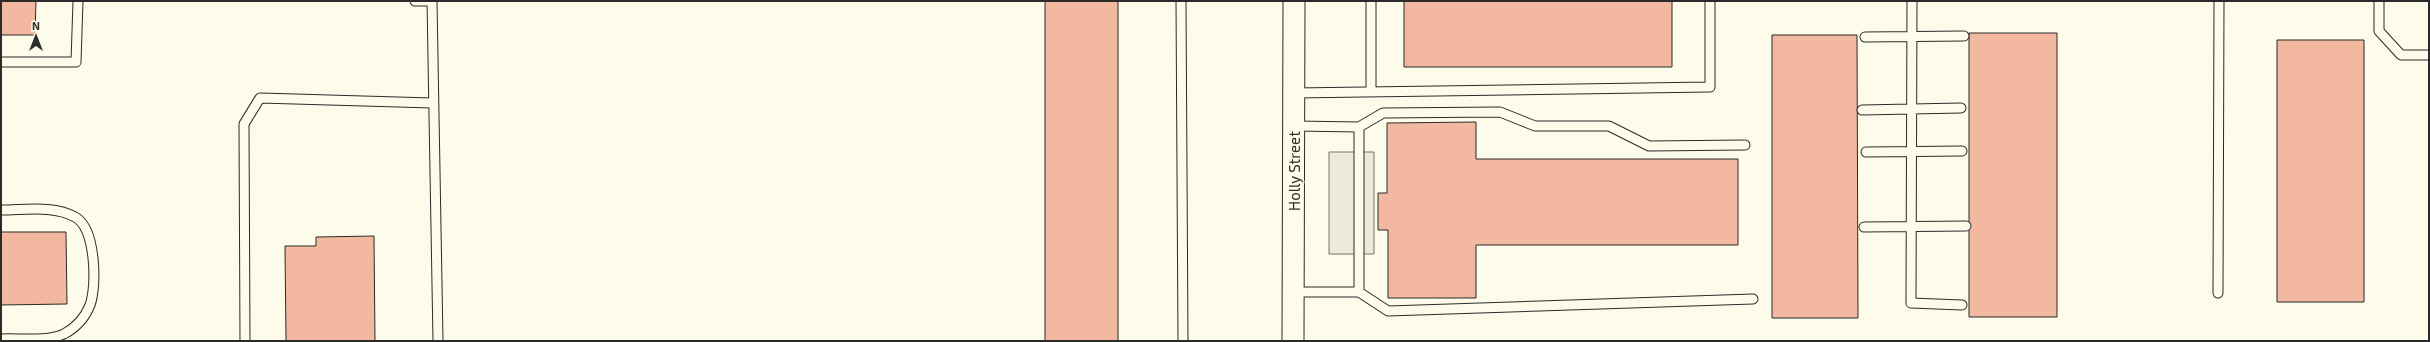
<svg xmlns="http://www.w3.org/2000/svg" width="2430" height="342" viewBox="0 0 2430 342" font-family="'Exo 2',sans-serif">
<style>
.parking{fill:#eceadb;stroke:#74746e}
.building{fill:#f2b8a0;stroke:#2b2b2b}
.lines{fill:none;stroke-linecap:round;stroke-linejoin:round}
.service-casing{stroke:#2b2b2b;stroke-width:11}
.tertiary-casing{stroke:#2b2b2b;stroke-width:23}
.service{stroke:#fdfbea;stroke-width:9}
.tertiary{stroke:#fdfbea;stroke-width:21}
.labels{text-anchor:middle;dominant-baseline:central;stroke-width:3;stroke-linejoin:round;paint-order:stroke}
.street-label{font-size:15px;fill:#2b2b2b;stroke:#fdfbea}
</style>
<rect width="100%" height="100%" fill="#fdfbea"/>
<!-- parking -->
<path class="parking" d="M1329,152H1374V254H1329Z"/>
<!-- building -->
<path class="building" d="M1,1H36L35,35H1Z
M1045,1H1118V341H1045Z
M1404,1H1672V67H1404Z
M1969,33H2057V317H1969Z
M1772,35H1857L1858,318H1772Z
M2277,40H2364V302H2277Z
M1476,122V159H1738V245H1476V298H1388V230H1378V193H1387V123Z
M1,232H66L67,304L1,305Z
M374,236L375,341H286L285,246H316V237Z"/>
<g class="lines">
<!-- service casing -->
<g class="service-casing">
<path id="service" d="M415,1H432
M432,1L438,341
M1181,1L1183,341
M1371,1V92
M1912,1L1911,303L1962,305
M2379,1V31L2401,55H2429
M1865,37L1964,36
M1,62H76L78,1
M1294,93L1710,87V1
M1862,110L1961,108
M1359,127L1383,113L1500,112L1535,126H1609L1649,146L1745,145
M1866,152L1962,151
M1,210C25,210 54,205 75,217C96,228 97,286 90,305C85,318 75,328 64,334C46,342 20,338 1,339
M1864,227L1966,226
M1293,292H1359V127L1294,126
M1359,292L1388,311L1753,299
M2218,293L2219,1
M245,341L244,124L260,98L432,103"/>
</g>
<!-- tertiary casing -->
<g class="tertiary-casing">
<path id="tertiary" d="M1293,341L1294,1"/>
</g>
<!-- service -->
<use href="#service" class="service"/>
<!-- tertiary -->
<use href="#tertiary" class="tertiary"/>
</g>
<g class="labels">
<!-- street labels -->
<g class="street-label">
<text transform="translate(1294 171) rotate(-90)">Holly Street</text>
</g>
</g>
<!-- border -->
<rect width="2430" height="342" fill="none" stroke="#2b2b2b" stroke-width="4"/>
<!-- north arrow -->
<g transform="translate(36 36)" stroke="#fdfbea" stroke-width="3" paint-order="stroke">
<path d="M0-3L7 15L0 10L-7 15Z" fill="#2b2b2b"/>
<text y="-6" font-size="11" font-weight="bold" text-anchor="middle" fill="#2b2b2b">N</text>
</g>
</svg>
